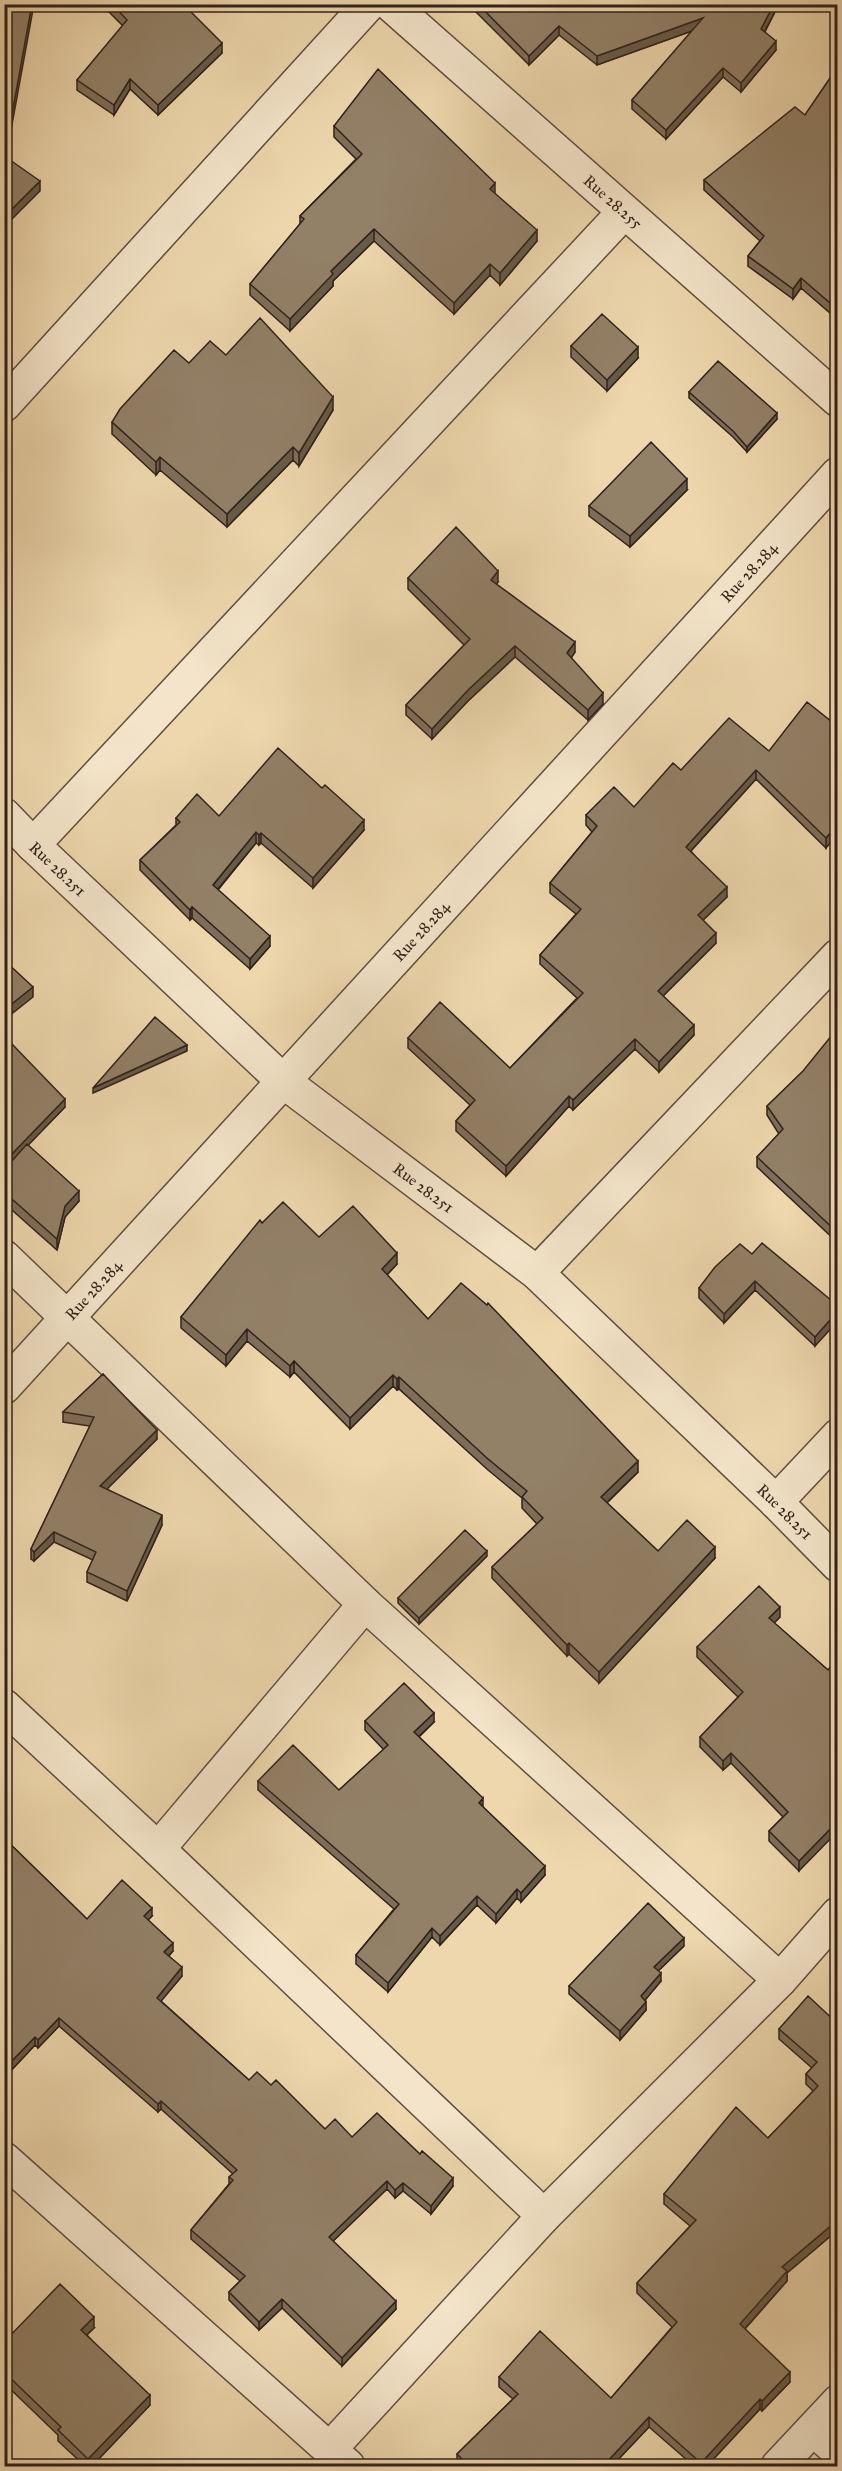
<svg xmlns="http://www.w3.org/2000/svg" width="842" height="2471" viewBox="0 0 842 2471" font-family="'IM FELL Great Primer',serif">
<style>
.lines{fill:none;stroke-linecap:round;stroke-linejoin:round}
.minor-casing{stroke:#5f4f40;stroke-width:36}
.minor{stroke:#f4e5ca;stroke-width:33}
.wall{fill:#7e6e59;stroke:#2f221b;stroke-width:1.5}
.shaded-wall{fill:#665a48;stroke:#2f221b;stroke-width:1.5}
.building{fill:#928067;stroke:#2f221b;stroke-width:1.5}
.labels{text-anchor:middle;dominant-baseline:central;stroke-width:5;stroke-linejoin:round;paint-order:stroke}
.street-label{font-size:16px;fill:#2f221b;stroke:#f4e5ca}
</style>
<rect width="100%" height="100%" fill="#eed7ad"/>
<filter id="stains"><feTurbulence type="fractalNoise" baseFrequency=".00333" numOctaves="4"/><feColorMatrix values="0 0 0 0 .2 0 0 0 0 .09 0 0 0 0 .02 0 0 0 .5 -.17"/></filter>
<radialGradient id="worn" r=".72"><stop offset=".6" stop-color="#630" stop-opacity="0"/><stop offset="1" stop-color="#630" stop-opacity=".3"/></radialGradient>
<g class="lines">
<!-- minor casing -->
<g class="minor-casing">
<g id="minor">
<path id="s1" d="M390,4L838,400"/>
<path d="M4,405L369,4"/>
<path id="s2" d="M4,815L33,845L283,1081L537,1273L776,1502L838,1565"/>
<path d="M33,845L624,212"/>
<path d="M4,1257L365,1604L780,1980"/>
<path d="M537,1273L838,956"/>
<path id="s3" d="M4,1387L838,474"/>
<path d="M776,1502L838,1436"/>
<path d="M4,1706L158,1849L544,2216"/>
<path d="M158,1849L365,1604"/>
<path d="M4,2159L348,2466"/>
<path d="M813,2429L838,2451"/>
<path d="M329,2450L544,2216L780,1980L838,1914"/>
<path d="M778,2466L838,2402"/>
</g>
</g>
<!-- minor -->
<use href="#minor" class="minor"/>
</g>
<!-- wall -->
<path class="wall" d="M101,4H183L222,53L158,115L130,89L114,115L77,90V80L123,26Z
M474,4H779L765,32L776,50L741,92L723,77L666,139L632,109V100L692,31L597,65L559,35L529,65L474,10Z
M837,68V319L801,288L793,299L748,266V256L760,241L704,190V180L805,115Z
M334,126L495,194L537,241L500,285L490,275L454,314L374,241L333,281V286L290,331L250,295V284L300,224V216L356,159L334,137Z
M571,346L638,358L607,391L571,357Z
M226,355L333,410L299,466L293,460L227,527L160,470L156,475L112,434V422L189,363Z
M689,392L777,419L747,452L733,437L689,398Z
M687,490L630,547L589,516V506Z
M408,578L498,582L496,584L575,652L571,658L603,704L588,720L515,657L468,701L432,739L406,715V705L464,645L408,589Z
M836,725L826,848L756,779L691,851L727,897L703,920L716,943L663,996L694,1035L659,1072L635,1049L573,1110L569,1106L506,1176L456,1131V1121L470,1105L408,1048V1038L510,1068L577,998L540,964V955L576,914L550,893V883L592,832L586,825V815L634,807L681,770L769,751Z
M219,816L364,830L313,888L261,843L259,845L256,843L218,890L270,946L250,969L192,918L190,920L140,870V860L176,825V818Z
M837,1039V1242L757,1167V1157L779,1134L767,1115V1106Z
M4,1051L65,1107L28,1145L79,1201L65,1217L57,1250L4,1203V1170L9,1165L4,1161Z
M262,1223L319,1237L397,1264L387,1275L428,1319L638,1472L607,1503L658,1551L715,1558L599,1683L569,1654L567,1656L492,1578V1567L537,1524L522,1508V1498L488,1470L399,1389L397,1390L393,1386L350,1429L294,1372L290,1377L247,1341L226,1366L181,1328V1317Z
M752,1254L837,1305L815,1346L755,1290L724,1323L699,1298V1288Z
M103,1374L157,1439L107,1489L162,1525L127,1601L87,1582V1572L93,1560L54,1542L34,1561L31,1559V1549L90,1426L63,1422V1412Z
M487,1556L419,1624L398,1603V1598Z
M780,1617L774,1623L828,1670L799,1871L769,1841V1831L783,1817L731,1763L723,1770L700,1747V1737L738,1697L697,1657V1647Z
M365,1721L434,1722L419,1737L545,1875L521,1902L517,1898L496,1923L477,1905L440,1945L432,1937L388,1992L356,1964V1955L394,1909L258,1790V1781L339,1790L384,1750L365,1730Z
M4,1838L87,1919L152,1916L148,1920L173,1951L169,1956L182,1976L161,2001L249,2080L271,2085L325,2129L352,2137L453,2186L431,2214L403,2191L395,2198L387,2189L333,2241L396,2309L342,2366L282,2308L259,2330L229,2300V2292L240,2281L191,2239V2230L229,2184V2177L233,2174L161,2109L158,2112L59,2026L38,2048L35,2045L4,2078Z
M684,1946L658,1971L661,1981L645,2000L646,2010L620,2040L569,1994V1986Z
M837,2023V2238L833,2234L787,2273V2281L745,2329L790,2382L762,2411L760,2409L707,2466H694L649,2427L612,2466H459L457,2464V2454L513,2399L499,2387V2377L611,2398L672,2327L637,2293V2283L690,2226L664,2204V2194L768,2138L813,2091L806,2084V2074L812,2068L779,2039V2029Z
M94,2328L87,2335L150,2405L92,2466H85L58,2441V2435L4,2383V2342Z"/>
<!-- shaded-wall -->
<path class="shaded-wall" d="M32,4H34L7,152L4,155V145Z
M774,4H779L761,38V29Z
M703,18V27L597,65V56Z
M559,26V35L529,65V56Z
M776,41V50L741,92V83Z
M222,43V53L158,115V105Z
M723,68V77L666,139V130Z
M130,79V89L114,115V105Z
M40,181V191L4,227V217Z
M495,183V195L490,189Z
M374,229V241L333,281V286L290,331V319L331,271Z
M537,230V241L500,285V273Z
M490,264V275L454,314V303Z
M801,278V288L793,299V289Z
M638,347V358L607,391V380Z
M333,397V410L299,466V453Z
M777,413V419L747,452V447Z
M293,447V460L227,527V514Z
M160,457V470L156,475V462Z
M687,479V490L630,547V536Z
M498,571V582L491,591V580Z
M575,642V652L567,664V653Z
M515,646V657L468,701L432,739V729L468,690Z
M603,693V704L588,720V710Z
M756,770V779L686,856V847Z
M364,820V830L313,888V878Z
M837,825V835L826,848V838Z
M256,832V843L213,895V885Z
M261,833V843L259,845V835Z
M727,887V897L698,925V915Z
M192,907V918L190,920V910Z
M716,933V943L658,1001V991Z
M270,936V946L250,969V959Z
M33,987V997L4,1020V1010Z
M694,1025V1035L659,1072V1062Z
M635,1039V1049L573,1110V1100Z
M187,1045V1051L93,1093V1088Z
M569,1096V1106L506,1176V1166Z
M65,1099V1107L9,1165V1157Z
M79,1191V1201L65,1217L57,1250V1239L65,1206Z
M397,1253V1264L382,1280V1269Z
M755,1281V1290L724,1323V1314Z
M837,1312V1322L815,1346V1337Z
M247,1329V1341L226,1366V1355Z
M294,1361V1372L290,1377V1366Z
M393,1375V1386L350,1429V1418Z
M399,1377V1389L397,1390V1379Z
M157,1430V1439L100,1496V1486Z
M638,1461V1472L601,1508V1497Z
M162,1515V1525L127,1601V1591Z
M54,1532V1542L34,1561V1552Z
M715,1547V1558L599,1683V1672Z
M487,1551V1556L419,1624V1618Z
M780,1607V1617L769,1628V1618Z
M569,1643V1654L567,1656V1645Z
M434,1713V1722L414,1741V1732Z
M731,1753V1763L723,1770V1761Z
M483,1798V1807L479,1803Z
M837,1822V1832L799,1871V1861Z
M545,1866V1875L521,1902V1893Z
M517,1889V1898L496,1923V1914Z
M477,1896V1905L440,1945V1936Z
M152,1908V1916L144,1924V1916Z
M432,1928V1937L388,1992V1983Z
M684,1938V1946L654,1975V1967Z
M173,1943V1951L164,1960V1952Z
M182,1967V1976L157,2006V1998Z
M661,1973V1981L641,2005V1996Z
M646,2002V2010L620,2040V2031Z
M59,2018V2026L38,2048V2040Z
M35,2037V2045L4,2078V2069Z
M161,2101V2109L158,2112V2104Z
M453,2178V2186L431,2214V2206Z
M387,2181V2189L329,2245V2237Z
M403,2183V2191L395,2198V2190Z
M833,2224V2234L787,2273V2281L740,2334V2324L782,2267Z
M282,2299V2308L259,2330V2322Z
M396,2301V2309L342,2366V2358Z
M94,2317V2328L81,2340V2330Z
M790,2372V2382L762,2411V2401Z
M150,2395V2405L92,2466H88V2459Z
M760,2399V2409L707,2466H701V2463Z
M649,2417V2427L612,2466H603Z"/>
<!-- building -->
<path class="building" d="M4,4H32L7,142L4,145Z
M112,4H183L222,43L158,105L130,79L114,105L77,80L127,20Z
M478,4H774L761,29L776,41L741,83L723,68L666,130L632,100L703,18L597,56L559,26L529,56Z
M837,68V309L801,278L793,289L748,256L764,236L704,180L795,107L805,115Z
M378,69L495,183L490,189L537,230L500,273L490,264L454,303L374,229L331,271L333,274L290,319L250,284L304,219L300,216L362,154L334,126Z
M10,160L40,181L4,217V167Z
M602,314L638,347L607,380L571,346Z
M260,318L333,397L299,453L293,447L227,514L160,457L156,462L112,422L120,409L174,350L189,363L210,341L226,355Z
M718,361L777,413L747,447L733,431L689,392Z
M651,442L687,479L630,536L589,506Z
M456,527L498,571L491,580L575,642L567,653L603,693L588,710L515,646L468,690L432,729L406,705L470,639L408,578Z
M807,702L836,725L837,723V825L826,838L756,770L686,847L727,887L698,915L716,933L658,991L694,1025L659,1062L635,1039L573,1100L569,1096L506,1166L456,1121L475,1100L408,1038L440,1002L510,1068L583,993L540,955L581,909L550,883L597,826L586,815L614,787L634,807L673,763L681,770L729,718L769,751Z
M278,748L322,788L325,785L364,820L313,878L261,833L259,835L256,832L213,885L270,936L250,959L192,907L190,910L140,860L180,822L176,818L197,794L219,816Z
M4,960L33,987L4,1010Z
M155,1017L187,1045L93,1088Z
M832,1035L837,1039V1232L757,1157L783,1129L767,1106L803,1071Z
M11,1043L65,1099L9,1157L4,1153V1051Z
M27,1144L79,1191L65,1206L57,1239L4,1192V1170Z
M283,1202L319,1237L353,1206L397,1253L382,1269L428,1319L461,1283L487,1305L488,1303L638,1461L601,1497L658,1551L687,1520L715,1547L599,1672L569,1643L567,1645L492,1567L543,1518L522,1497L527,1491L488,1459L399,1377L397,1379L393,1375L350,1418L294,1361L290,1366L247,1329L226,1355L181,1317L260,1220L262,1223Z
M762,1243L837,1305V1312L815,1337L755,1281L724,1314L699,1288L715,1267L740,1244L752,1254Z
M103,1374L157,1430L100,1486L162,1515L127,1591L87,1572L96,1552L54,1532L34,1552L31,1549L94,1417L63,1412Z
M465,1530L487,1551L419,1618L398,1598Z
M759,1586L780,1607L769,1618L828,1670L837,1658V1822L799,1861L769,1831L788,1812L731,1753L723,1761L700,1737L743,1692L697,1647Z
M404,1683L434,1713L414,1732L483,1798L479,1803L545,1866L521,1893L517,1889L496,1914L477,1896L440,1936L432,1928L388,1983L356,1955L399,1904L258,1781L293,1745L339,1790L388,1745L365,1721Z
M4,1838L87,1919L122,1880L152,1908L144,1916L173,1943L164,1952L182,1967L157,1998L249,2080L257,2072L271,2085L276,2080L325,2129L335,2119L352,2137L377,2113L420,2154L422,2151L453,2178L431,2206L403,2183L395,2190L387,2181L329,2237L396,2301L342,2358L282,2299L259,2322L229,2292L245,2276L191,2230L233,2180L229,2177L237,2170L161,2101L158,2104L59,2018L38,2040L35,2037L4,2069Z
M648,1903L684,1938L654,1967L661,1973L641,1996L646,2002L620,2031L569,1986Z
M808,1996L837,2023V2228L833,2224L782,2267L787,2271L740,2324L790,2372L762,2401L760,2399L701,2463L649,2417L603,2466H469L457,2454L518,2394L499,2377L540,2331L611,2398L677,2322L637,2283L696,2220L664,2194L736,2107L768,2138L818,2086L806,2074L817,2062L779,2029Z
M60,2284L94,2317L81,2330L150,2395L88,2459L58,2430L61,2427L4,2372V2342Z"/>
<g class="labels">
<!-- street labels -->
<g class="street-label">
<text stroke="none"><textPath href="#s1" startOffset="298">Rue 28.255</textPath></text>
<text stroke="none"><textPath href="#s3" startOffset="1104">Rue 28.284</textPath></text>
<text stroke="none"><textPath href="#s2" startOffset="76">Rue 28.251</textPath></text>
<text stroke="none"><textPath href="#s3" startOffset="618">Rue 28.284</textPath></text>
<text stroke="none"><textPath href="#s2" startOffset="562">Rue 28.251</textPath></text>
<text stroke="none"><textPath href="#s3" startOffset="132">Rue 28.284</textPath></text>
<text stroke="none"><textPath href="#s2" startOffset="1048">Rue 28.251</textPath></text>
</g>
</g>
<!-- margin -->
<rect width="842" height="2471" fill="none" stroke="#eed7ad" stroke-width="24"/>
<rect x="6" y="6" width="830" height="2459" fill="none" stroke="#2f221b" stroke-width="3"/>
<rect x="12" y="12" width="818" height="2447" fill="none" stroke="#2f221b" stroke-width="1.5"/>
<rect width="100%" height="100%" filter="url(#stains)"/>
<rect width="100%" height="100%" fill="url(#worn)"/>
</svg>
